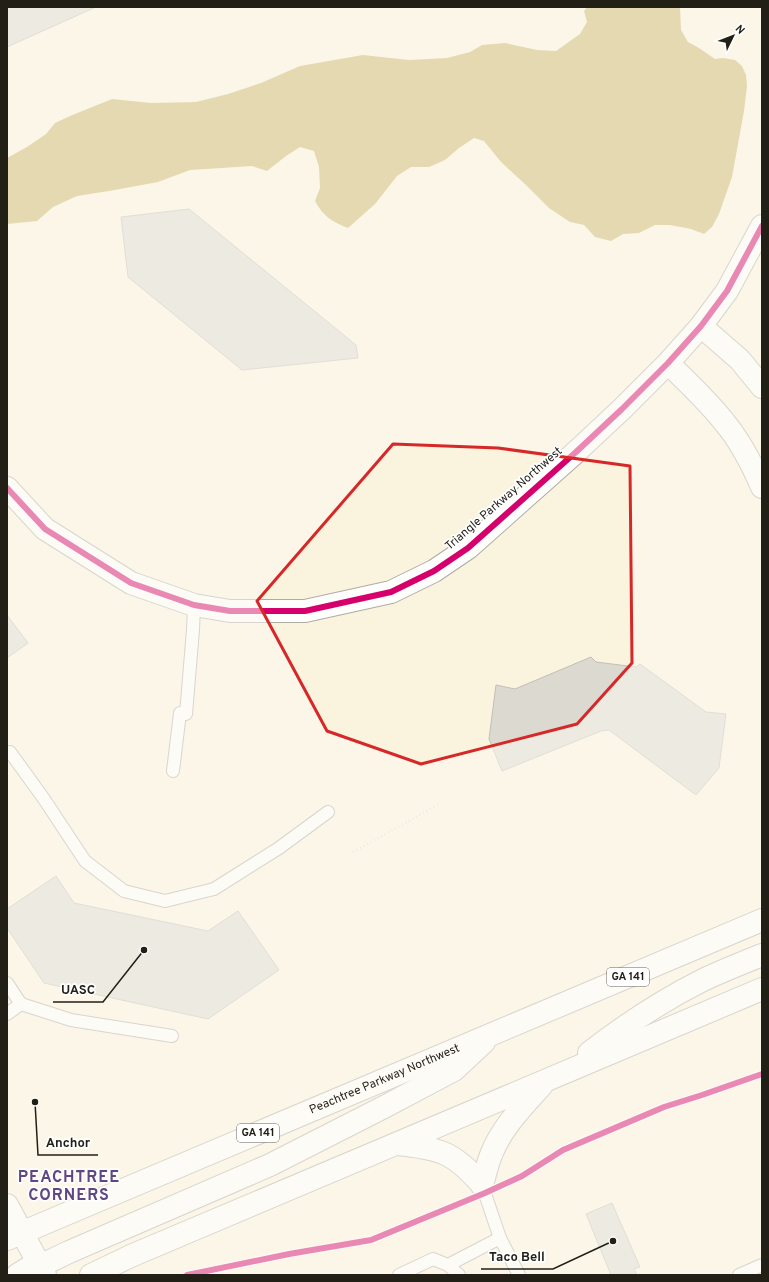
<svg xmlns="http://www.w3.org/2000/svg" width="769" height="1282" viewBox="0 0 769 1282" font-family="Overpass,sans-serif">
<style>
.built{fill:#faf4de}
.water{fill:#cbb465}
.building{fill:#dcd9d1;stroke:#c2bfb7}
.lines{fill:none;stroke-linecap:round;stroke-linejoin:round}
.lane-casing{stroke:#afaca4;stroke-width:14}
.street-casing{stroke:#afaca4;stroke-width:24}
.secondary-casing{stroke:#afaca4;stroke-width:24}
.highway-casing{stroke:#afaca4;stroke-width:24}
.path{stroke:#dcdcd9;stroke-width:2.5;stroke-dasharray:1 3;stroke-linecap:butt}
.lane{stroke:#fefefd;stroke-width:12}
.street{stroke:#fefefd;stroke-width:22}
.secondary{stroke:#fefefd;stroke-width:22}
.highway{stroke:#fefefd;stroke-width:22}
.cycleway-casing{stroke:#fff;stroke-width:8}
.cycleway{stroke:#d6006c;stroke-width:6}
.marked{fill:none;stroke:#d62828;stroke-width:3;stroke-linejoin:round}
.labels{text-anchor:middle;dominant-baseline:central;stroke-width:3.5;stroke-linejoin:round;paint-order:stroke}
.shield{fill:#fff;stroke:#64625d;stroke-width:1}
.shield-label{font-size:11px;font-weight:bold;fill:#221f17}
.street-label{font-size:12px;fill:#221f17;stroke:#fff}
.district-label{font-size:16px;font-weight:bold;letter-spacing:1px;fill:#604683;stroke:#fff}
.leader{fill:none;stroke:#221f17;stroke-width:1.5}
.callout-dot{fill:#221f17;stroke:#fff;stroke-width:1.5}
.callout-label{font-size:13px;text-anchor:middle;font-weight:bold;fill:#221f17;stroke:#fff;stroke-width:3.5;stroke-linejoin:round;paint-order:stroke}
</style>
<rect width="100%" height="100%" fill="#fbf8f0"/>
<!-- built -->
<path class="built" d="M7,7H762V1275H7Z"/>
<!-- water -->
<path class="water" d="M587,7H680L681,30L688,42L699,48L715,59L723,58L735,60L742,66L746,75L747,86L744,111L732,177L719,214L712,227L704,234L691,229L670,225H655L639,233L623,234L611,241L595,237L584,225L570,222L549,208L526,185L501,162L484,141L474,138L459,148L445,160L429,167H411L397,176L375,204L348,228C332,222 323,216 315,201L320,188L319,167L314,151L300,147L286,156L267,171L252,166L190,170L158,182L109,191L77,196L53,207L37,221L7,224V158L27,147L46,134L55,123L70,116L112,99L151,103L196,102L228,94L261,83L300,66L363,55L409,60L447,58L470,52L482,45L505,43L537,50L556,51L580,34L587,22L584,11Z"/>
<!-- building -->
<path class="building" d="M7,7H96L7,47Z
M189,209L356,345L358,358L242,370L128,277L121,217Z
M7,615L28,643L7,658Z
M591,657L596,662L636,667L640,664L706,712L726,714L719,768L696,795L609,730L601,731L502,771L489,739L496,685L515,689Z
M56,876L74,903L208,931L238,911L279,970L208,1019L44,983L7,928V909Z
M612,1203L640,1267L634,1269L637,1275H611L586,1214Z"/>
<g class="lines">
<!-- lane casing -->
<g class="lane-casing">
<path id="lane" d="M186,714L193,630L194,605
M10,752L44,799L85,861L124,891L165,901L214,889L279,848L328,812
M173,771L180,713
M7,983L21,1004L71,1020L172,1036
M7,1014L21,1004
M482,1185L500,1238L519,1275
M448,1265L500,1238
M399,1275L433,1259L448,1265L459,1275
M739,1275L762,1265"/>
</g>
<!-- street casing -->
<g class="street-casing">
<path id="street" d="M701,326L740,360L762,387
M668,363C687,382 708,401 725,423C741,442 752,464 762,487
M7,488L45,529L131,583L194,605L230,611H305L391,592L434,571L468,548L576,452L622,409L668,363L701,326L727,291L762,226"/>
</g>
<!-- secondary casing -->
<g class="secondary-casing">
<path id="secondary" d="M7,1205L45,1275"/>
</g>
<!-- highway casing -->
<g class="highway-casing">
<g id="highway">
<path d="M589,1053C625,1025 663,1000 703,980C722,971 742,963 762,955"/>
<path d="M397,1144C439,1148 454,1152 482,1185"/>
<path d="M482,1185C485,1175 487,1165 491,1155C501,1128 523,1106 542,1085"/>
<path id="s1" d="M7,1239L762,920"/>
<path d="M40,1266L69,1252L270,1165L384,1107L454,1070L484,1042"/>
<path d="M17,1275L38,1262"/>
<path d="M91,1275L133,1255L762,989"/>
</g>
</g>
<!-- path -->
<path class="path" d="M353,852L439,804"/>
<!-- lane -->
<use href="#lane" class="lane"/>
<!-- street -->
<use href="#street" class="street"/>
<!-- secondary -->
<use href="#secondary" class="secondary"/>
<!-- highway -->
<use href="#highway" class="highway"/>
<!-- cycleway casing -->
<g class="cycleway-casing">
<path id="cycleway" d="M7,488L45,529L131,583L194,605L230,611H305L391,592L434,571L468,548L576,452L622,409L668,363L701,326L727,291L762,226
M187,1275L289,1254L371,1240L485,1193L522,1176L563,1150L664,1107L702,1095L762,1074"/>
</g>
<!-- cycleway -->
<use href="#cycleway" class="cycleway"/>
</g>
<!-- marked area -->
<path d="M0 0H769V1282H0ZM393,444L498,448L630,466L632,663L577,724L421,764L327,731L257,601Z" fill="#fbf8f0" fill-opacity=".55" fill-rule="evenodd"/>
<path class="marked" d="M393,444L498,448L630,466L632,663L577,724L421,764L327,731L257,601Z"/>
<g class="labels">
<!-- shield labels -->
<g class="shield">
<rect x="607" y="968" width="42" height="18" rx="3"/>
<rect x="237" y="1124" width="42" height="18" rx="3"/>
</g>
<g class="shield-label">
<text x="628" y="977">GA 141</text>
<text x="258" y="1133">GA 141</text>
</g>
<!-- street labels -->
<g class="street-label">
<text transform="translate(504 499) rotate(-41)">Triangle Parkway Northwest</text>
<text stroke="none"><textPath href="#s1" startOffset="410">Peachtree Parkway Northwest</textPath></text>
</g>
<!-- district labels -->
<g class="district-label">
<text x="69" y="1178">PEACHTREE<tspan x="69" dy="18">CORNERS</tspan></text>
</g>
</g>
<!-- callouts -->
<path class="leader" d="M144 950L103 1002H53M35 1102L38 1155H98M613 1241L553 1269H481"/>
<g class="callout-dot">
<circle cx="144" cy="950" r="4"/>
<circle cx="35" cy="1102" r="4"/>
<circle cx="613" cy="1241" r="4"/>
</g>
<g class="callout-label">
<text x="78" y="994">UASC</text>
<text x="68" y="1147">Anchor</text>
<text x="517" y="1261">Taco Bell</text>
</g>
<!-- border -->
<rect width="769" height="1282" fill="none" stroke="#221f17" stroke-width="16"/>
<!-- north arrow -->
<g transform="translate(733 36) rotate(47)" stroke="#ffffff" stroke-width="3" paint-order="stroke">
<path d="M0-3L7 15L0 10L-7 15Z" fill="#221f17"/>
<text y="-6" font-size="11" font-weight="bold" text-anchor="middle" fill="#221f17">N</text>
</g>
</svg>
